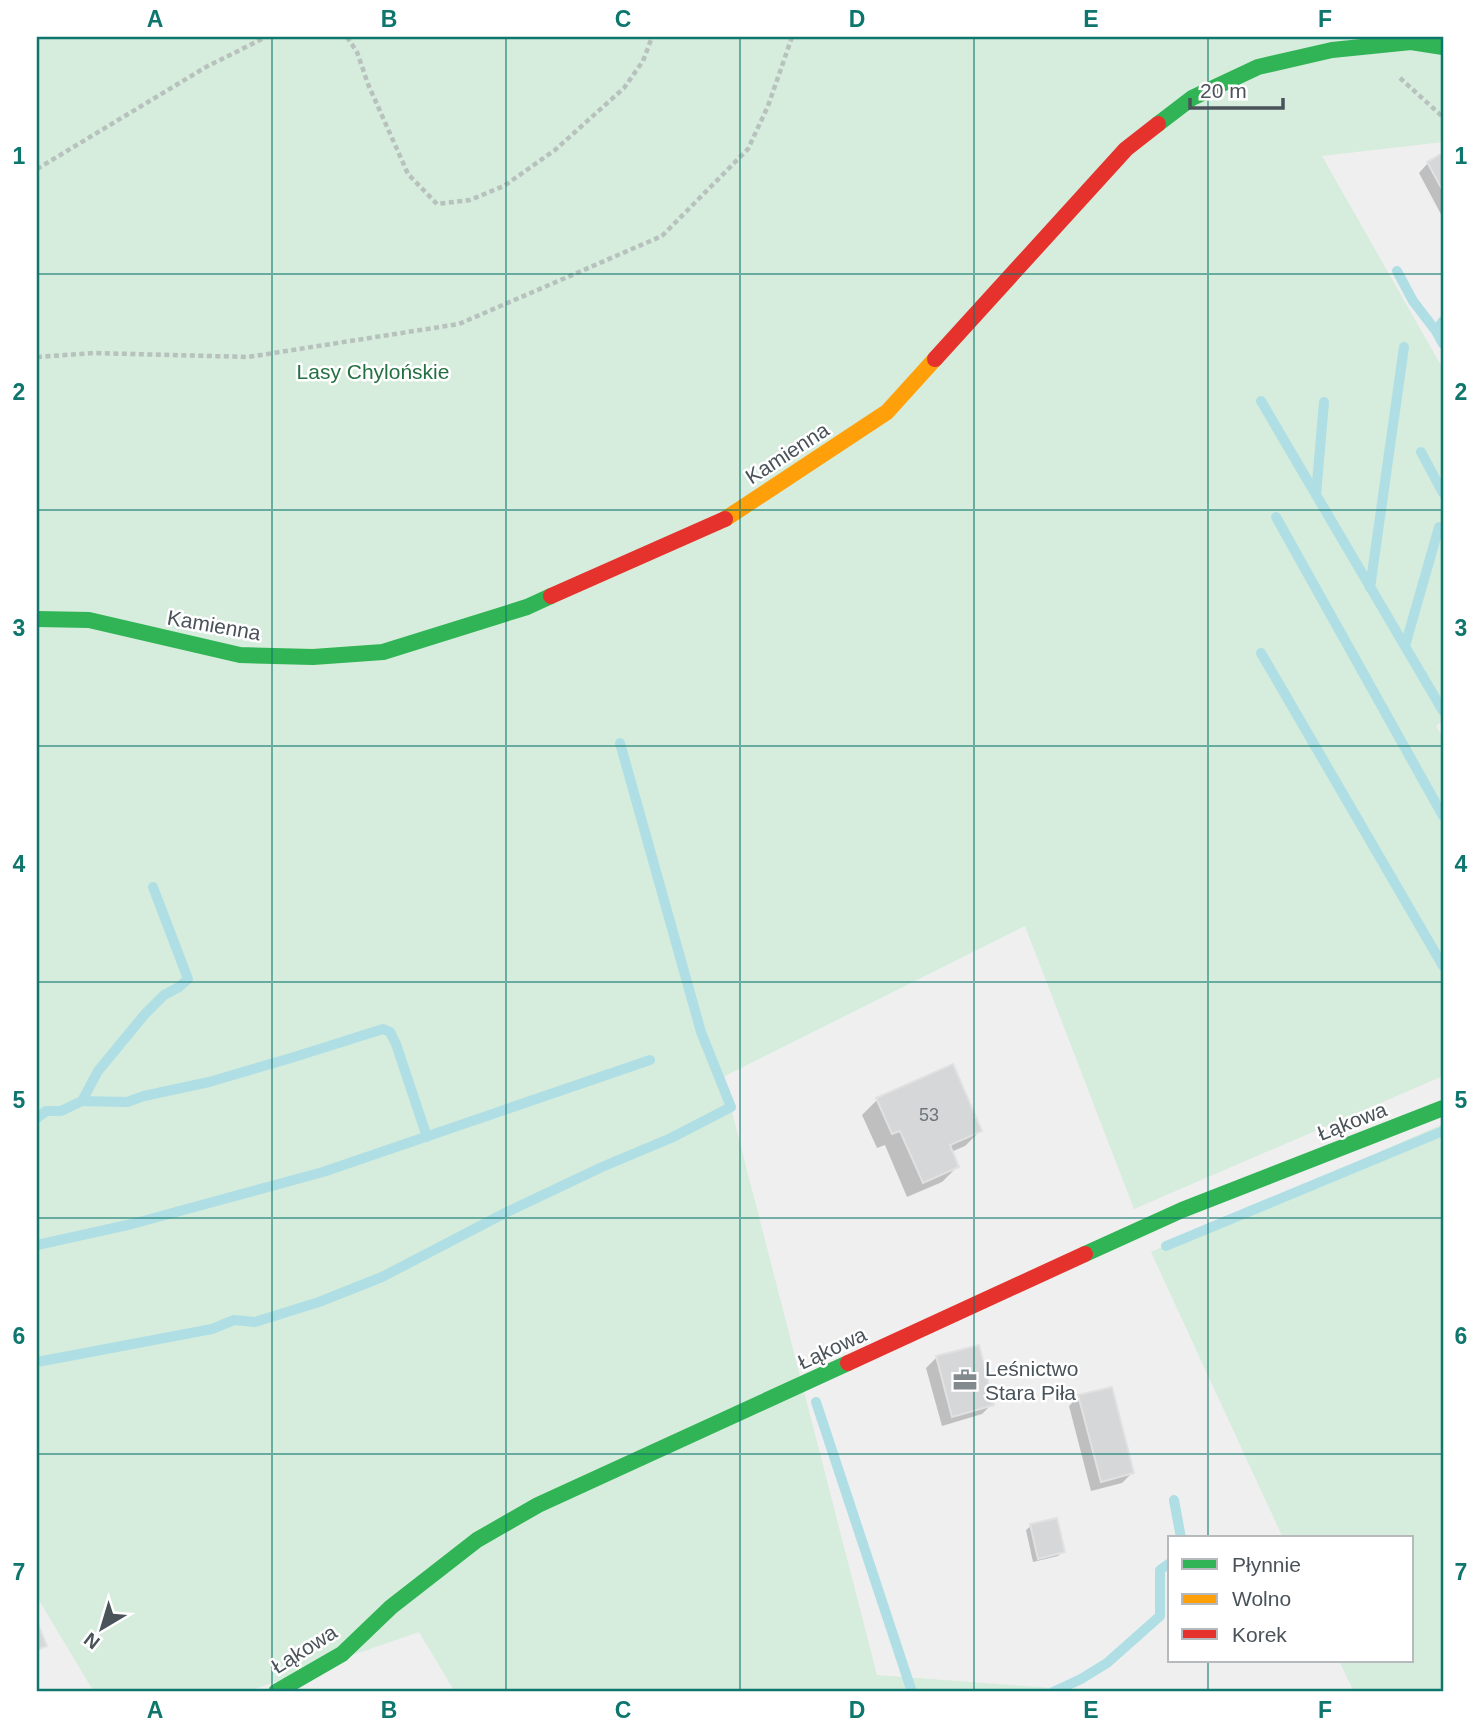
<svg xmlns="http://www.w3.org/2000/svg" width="1480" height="1729" viewBox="0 0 1480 1729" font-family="Helvetica,sans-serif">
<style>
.green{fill:#d6ecdc}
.shadow{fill:#0003}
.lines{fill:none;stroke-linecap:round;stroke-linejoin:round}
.stream{stroke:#afdfe4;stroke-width:10}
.building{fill:#d5d7d8;stroke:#e1e1e2;stroke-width:2}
.path{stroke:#b7c1bd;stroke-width:4.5;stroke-dasharray:5 3.5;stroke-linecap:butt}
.fast{stroke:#30b455;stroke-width:16}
.slow{stroke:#ff9f0a;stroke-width:16}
.jam{stroke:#e5322d;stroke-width:16}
.grid{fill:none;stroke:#0f766e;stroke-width:2;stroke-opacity:0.55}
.labels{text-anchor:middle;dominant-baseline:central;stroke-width:5;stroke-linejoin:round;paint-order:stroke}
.number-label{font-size:18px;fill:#6e757a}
.park-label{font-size:21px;fill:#237142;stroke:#fff}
.street-label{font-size:21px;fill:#495359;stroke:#fff}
.poi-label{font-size:21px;fill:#495359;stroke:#fff;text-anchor:start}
.neatline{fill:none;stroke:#0f766e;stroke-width:2.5}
.grid-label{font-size:23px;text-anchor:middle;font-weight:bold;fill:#0f766e}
</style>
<rect width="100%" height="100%" fill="#efefef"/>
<!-- green -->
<path class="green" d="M37,37H1443V142L1322,156L1443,369V720L1436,726L1443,738V1076L1134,1209L1025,926L723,1077L877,1675L1105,1692H455L419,1632L246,1692H94L37,1597Z
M1443,1124V1692H1354L1339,1661H1412V1538H1283L1151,1252Z"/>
<!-- shadow -->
<path class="shadow" d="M1443,155V218L1419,173L1428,163Z
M877,1100L980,1131L965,1146L951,1152L957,1167L942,1182L907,1197L885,1145L877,1148L862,1115Z
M977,1348L992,1404L982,1414L942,1426L926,1368L936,1358Z
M1079,1396L1132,1473L1122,1483L1091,1491L1069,1406Z
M1031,1526L1063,1551L1058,1556L1033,1562L1026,1530Z"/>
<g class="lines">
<!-- stream -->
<path class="stream" d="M1397,271L1413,301L1436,331
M1443,321L1436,331L1443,344
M1261,401L1443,711
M1421,452L1443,493
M1316,495L1324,402
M1276,517L1443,816
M1370,588L1404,347
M1405,646L1439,527
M1261,653L1443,966
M82,1101L127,1102L144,1096L209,1082L291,1058L383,1029L390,1032L396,1044L427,1137
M37,1118L46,1111H61L82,1101L98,1071L145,1014L164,995L179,987L188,979L153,887
M37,1245L132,1224L323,1172L650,1060
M1166,1246L1443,1131
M37,1362L212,1329L234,1320L255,1322L319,1302L382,1277L507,1212L602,1167L671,1138L731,1107L701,1032L620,743
M816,1402L912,1692
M1174,1500L1181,1538
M1053,1692L1081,1679L1107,1663L1160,1616V1570L1170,1563"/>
</g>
<!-- building -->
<path class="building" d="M1443,153V191L1427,162Z
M953,1064L982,1131L950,1145L959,1167L923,1183L900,1131L892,1134L876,1098Z
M979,1345L994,1405L952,1417L936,1356Z
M1112,1387L1134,1473L1101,1482L1078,1395Z
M1057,1518L1065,1552L1038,1559L1030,1524Z
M37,1622L47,1646L37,1650Z"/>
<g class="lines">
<!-- path -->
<path class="path" d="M347,37L357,52L368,84L408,174L437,204L470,200L504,186L555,150L624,88L643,61L652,37
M1400,78L1443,117
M37,169L206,67L266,37
M37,357L94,353L248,357L459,324L662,236L748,149L768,106L792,37"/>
<!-- fast -->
<path class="fast" d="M1158,124L1192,98L1258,67L1332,50L1411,42L1443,47
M37,619L89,620L240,655L313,657L383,652L527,607L551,596
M1085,1254L1182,1210L1443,1108
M276,1692L342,1654L391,1607L477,1540L538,1505L848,1363"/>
<!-- slow -->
<path class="slow" d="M725,519L887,412L935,359"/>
<!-- jam -->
<path class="jam" d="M935,359L1126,149L1158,124
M551,596L725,519
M848,1363L1085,1254"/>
</g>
<!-- grid -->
<path class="grid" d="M272,37V1692M506,37V1692M740,37V1692M974,37V1692M1208,37V1538M37,274H1443M37,510H1443M37,746H1443M37,982H1443M37,1218H1443M37,1454H1443M1208,1661V1692"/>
<!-- icons -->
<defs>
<g id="office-bare" transform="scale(1.89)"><path d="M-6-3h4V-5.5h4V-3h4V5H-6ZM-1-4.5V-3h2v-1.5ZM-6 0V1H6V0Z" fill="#838a8e" stroke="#fff" stroke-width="2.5" paint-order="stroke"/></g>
</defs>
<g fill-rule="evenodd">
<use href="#office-bare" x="965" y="1380"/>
</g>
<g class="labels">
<!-- number labels -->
<g class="number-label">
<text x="929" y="1115">53</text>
</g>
<!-- park labels -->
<g class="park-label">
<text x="373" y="371">Lasy Chylońskie</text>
</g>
<!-- street labels -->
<g class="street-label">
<text transform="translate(787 453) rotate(-33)">Kamienna</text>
<text transform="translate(214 625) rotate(10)">Kamienna</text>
<text transform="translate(1352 1121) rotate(-21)">Łąkowa</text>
<text transform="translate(832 1348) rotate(-25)">Łąkowa</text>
<text transform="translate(304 1649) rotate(-32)">Łąkowa</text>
</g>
<!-- poi labels -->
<g class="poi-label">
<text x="985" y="1368">Leśnictwo<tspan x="985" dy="24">Stara Piła</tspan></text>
</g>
</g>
<!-- border -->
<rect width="1480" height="1729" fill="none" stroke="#ffffff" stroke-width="77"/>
<!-- legend -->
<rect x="1168" y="1536" width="245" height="126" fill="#ffffff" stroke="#b6babd" stroke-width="2"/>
<rect x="1182" y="1559" width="35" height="10" fill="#30b455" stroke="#b6babd" stroke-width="2"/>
<text x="1232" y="1572" font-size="21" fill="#495359">Płynnie</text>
<rect x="1182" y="1594" width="35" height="10" fill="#ff9f0a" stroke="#b6babd" stroke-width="2"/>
<text x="1232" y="1606" font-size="21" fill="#495359">Wolno</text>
<rect x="1182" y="1629" width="35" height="10" fill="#e5322d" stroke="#b6babd" stroke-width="2"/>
<text x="1232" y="1642" font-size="21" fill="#495359">Korek</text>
<!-- north arrow -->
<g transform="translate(102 1628) rotate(218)" stroke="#ffffff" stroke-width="5" paint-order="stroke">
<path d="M0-5L12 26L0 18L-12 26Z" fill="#495359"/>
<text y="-10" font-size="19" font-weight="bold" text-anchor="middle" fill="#495359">N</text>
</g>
<!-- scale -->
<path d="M1190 98v10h93v-10" fill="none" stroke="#495359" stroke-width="3.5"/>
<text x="1200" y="98" font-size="21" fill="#495359" stroke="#ffffff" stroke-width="5" paint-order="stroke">20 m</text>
<rect x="38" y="38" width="1404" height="1652" class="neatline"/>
<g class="grid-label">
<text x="155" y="27">A</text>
<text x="389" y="27">B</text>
<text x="623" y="27">C</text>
<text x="857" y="27">D</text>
<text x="1091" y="27">E</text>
<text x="1325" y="27">F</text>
<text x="19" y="164">1</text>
<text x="1461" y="164">1</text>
<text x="19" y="400">2</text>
<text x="1461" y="400">2</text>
<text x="19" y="636">3</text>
<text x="1461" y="636">3</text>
<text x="19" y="872">4</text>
<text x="1461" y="872">4</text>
<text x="19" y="1108">5</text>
<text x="1461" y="1108">5</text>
<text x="19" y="1344">6</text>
<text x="1461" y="1344">6</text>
<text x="19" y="1580">7</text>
<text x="1461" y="1580">7</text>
<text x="155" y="1718">A</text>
<text x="389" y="1718">B</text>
<text x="623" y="1718">C</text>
<text x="857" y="1718">D</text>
<text x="1091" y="1718">E</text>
<text x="1325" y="1718">F</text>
</g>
</svg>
